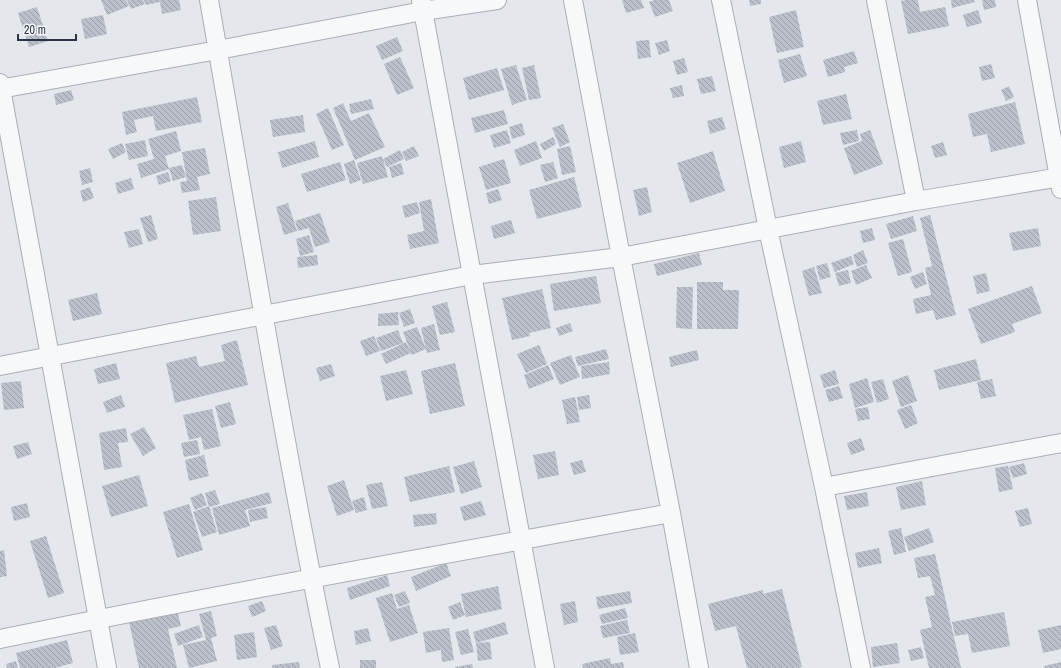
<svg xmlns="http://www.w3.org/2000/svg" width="1061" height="668" viewBox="0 0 1061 668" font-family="'Archivo Narrow',sans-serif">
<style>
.building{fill:url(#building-back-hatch)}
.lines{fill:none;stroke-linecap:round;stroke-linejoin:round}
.street-casing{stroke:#a9aeb7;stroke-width:20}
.street{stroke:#f7f8fa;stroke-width:18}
</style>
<defs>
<pattern id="building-back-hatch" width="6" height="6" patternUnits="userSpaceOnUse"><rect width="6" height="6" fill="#bbc0ca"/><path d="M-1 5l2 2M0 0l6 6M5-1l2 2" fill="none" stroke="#989da6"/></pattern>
</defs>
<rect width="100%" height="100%" fill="#e4e7ec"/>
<!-- building -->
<path class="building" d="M101,0H126L129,6L107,15Z
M127,0H143L145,4L131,9Z
M144,0H179L181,10L162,14L160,2L146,5Z
M622,0H641L644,8L626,13Z
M655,0H669L673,11L655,17L649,2Z
M749,0H761V4L750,6Z
M907,0H918L920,12L945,7L949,26L908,34L901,1Z
M951,0H974L975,2L952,8Z
M982,0H995L996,7L984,10Z
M37,7L48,41L29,47L18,13Z
M796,10L804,47L777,53L769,17Z
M978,10L982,23L967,27L963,15Z
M103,15L107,34L85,39L81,19Z
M397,37L403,51L382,60L376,46Z
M649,40L651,57L638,59L636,41Z
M667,40L670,51L659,55L655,43Z
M854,51L858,63L844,67L845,72L828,77L823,60Z
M800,54L807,76L784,83L778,60Z
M400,57L414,88L397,95L384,64Z
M684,58L688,72L677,75L673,61Z
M991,64L995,78L982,81L979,67Z
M516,65L527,100L512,105L501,69Z
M534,65L541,98L529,100L522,68Z
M497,68L504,90L469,100L463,78Z
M712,76L716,91L701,94L697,79Z
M682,85L684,96L673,98L670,88Z
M1009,86L1014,97L1006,101L1001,90Z
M71,90L74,100L56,105L54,94Z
M846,94L852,119L823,125L817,101Z
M197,97L202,122L156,131L153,116L134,120L137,132L126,135L122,112Z
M371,99L374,109L351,114L349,104Z
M1015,102L1025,144L991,152L987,134L973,137L968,114Z
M343,103L351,121L369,113L385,147L355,160L333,108Z
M328,108L344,145L332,150L316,114Z
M504,110L508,124L475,133L471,118Z
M303,115L305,132L273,137L270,120Z
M722,117L726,129L710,134L707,121Z
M522,123L525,135L512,139L509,127Z
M563,124L570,142L560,147L552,128Z
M507,130L511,143L494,148L490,135Z
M857,130L859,141L843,145L840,133Z
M870,130L883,164L854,175L844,148L862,141L860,134Z
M176,131L181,151L165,156L169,169L141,178L137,164L154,159L148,139Z
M553,137L556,144L544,151L540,144Z
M145,140L148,156L129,160L125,144Z
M315,141L319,157L282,168L278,152Z
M536,141L542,158L520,166L514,150Z
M801,141L806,162L784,168L779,147Z
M943,142L947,155L935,158L931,146Z
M122,143L126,152L113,159L108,149Z
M414,146L419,156L406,161L402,152Z
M570,146L576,172L562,175L557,149Z
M205,148L210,174L197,177L200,190L182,193L180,182L187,181L182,152Z
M400,150L404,159L387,167L383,159Z
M713,151L725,191L690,203L677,163Z
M382,156L388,177L363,184L357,163Z
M504,159L511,183L486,190L479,167Z
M354,160L361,180L350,184L344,164Z
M340,162L346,180L307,192L301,174Z
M553,162L558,178L545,182L540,165Z
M401,163L404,174L392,178L389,167Z
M182,165L186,177L173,181L169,168Z
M90,168L93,182L82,185L79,171Z
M168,172L171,181L159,185L156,176Z
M574,177L582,207L537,219L529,190Z
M131,178L134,189L118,194L115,183Z
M90,187L94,198L83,202L80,191Z
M647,187L652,212L639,216L633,190Z
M498,189L502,200L489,204L486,193Z
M216,197L221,231L193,235L188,201Z
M431,199L439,243L410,249L407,235L424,231L419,202Z
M417,202L420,213L405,218L402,206Z
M288,203L297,231L284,235L276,207Z
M320,213L330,242L315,247L309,228L298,231L295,221Z
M151,215L158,239L148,242L140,218Z
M930,215L956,315L936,320L933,310L916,314L913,299L931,295L925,268L932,266L920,218Z
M913,216L917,231L891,239L886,224Z
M511,220L515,233L494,239L491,226Z
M872,228L875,240L863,243L860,231Z
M1038,228L1041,246L1013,251L1009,233Z
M139,229L143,244L129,248L124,232Z
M309,235L314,252L300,256L296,239Z
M903,239L912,272L898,276L888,243Z
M863,250L868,263L857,267L853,255Z
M699,253L702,265L657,276L654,264Z
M317,255L318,265L298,268L297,257Z
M851,256L854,264L835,272L831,263Z
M827,263L831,277L820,280L816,266Z
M866,265L872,278L856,285L851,271Z
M814,267L822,293L809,296L802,271Z
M848,270L851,283L839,286L835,273Z
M923,272L927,284L915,289L910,277Z
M986,273L990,291L977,294L973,276Z
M596,276L601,303L554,311L550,284Z
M697,282H723V290H739L738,329H697Z
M1032,286L1042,313L1012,324L1015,332L981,344L968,309Z
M677,287H693L692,329L676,328Z
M542,289L551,328L529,333L530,336L512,340L502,298Z
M97,293L102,314L73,321L68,300Z
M447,302L455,332L440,335L432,306Z
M410,309L415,323L404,327L399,313Z
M398,312L399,325L378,326V314Z
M570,323L573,331L559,336L556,328Z
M434,324L440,350L427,353L421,328Z
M417,327L426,349L412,355L403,332Z
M398,330L403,343L381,351L376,338Z
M374,336L380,351L366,356L360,341Z
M237,340L248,385L175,403L166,363L196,356L199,367L225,361L221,345Z
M406,342L411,353L386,364L381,354Z
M539,345L547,364L526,373L517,354Z
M606,349L609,359L578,366L575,357Z
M697,350L699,360L671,367L669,357Z
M571,355L580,377L560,385L550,363Z
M976,359L981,380L939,390L934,370Z
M609,362L610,374L582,379L581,366Z
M116,363L120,379L98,384L94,369Z
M455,363L465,406L430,414L421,371Z
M331,364L335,376L320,381L316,368Z
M548,365L554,379L529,389L524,375Z
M406,370L413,394L386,401L380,376Z
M835,370L839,384L824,388L820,375Z
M908,375L917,401L901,407L892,381Z
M867,378L874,402L855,408L849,384Z
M883,379L889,399L877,403L871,382Z
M992,379L996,396L981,399L977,382Z
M21,381L24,408L4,410L1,383Z
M839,386L843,398L829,402L825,390Z
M121,395L125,407L107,413L103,402Z
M589,395L591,408L579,410L577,397Z
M575,397L580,422L567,424L562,400Z
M230,402L236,424L221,428L215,406Z
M911,405L918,423L905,429L897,410Z
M868,407L870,419L858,421L855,409Z
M212,409L221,446L204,450L201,437L189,440L183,415Z
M144,427L156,448L143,456L130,434Z
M126,428L128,442L118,443L122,467L104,470L99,433Z
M861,438L865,450L851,455L847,443Z
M197,440L200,454L184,457L181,443Z
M28,442L32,454L17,459L13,446Z
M555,451L559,475L538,479L533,455Z
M204,455L209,476L189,481L185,460Z
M582,460L586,472L574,475L570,463Z
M474,461L482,487L461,494L453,467Z
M1024,463L1027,474L1013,478L1009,467Z
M449,466L455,492L410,502L404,477Z
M1008,466L1013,489L999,492L995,468Z
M139,475L148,506L111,517L102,486Z
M344,480L354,510L337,516L327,486Z
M922,481L926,505L901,510L896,487Z
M382,482L388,506L372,509L366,485Z
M215,490L220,504L209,507L205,493Z
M269,492L272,503L245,510L250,526L219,535L212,508Z
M867,492L869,506L847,510L844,496Z
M202,493L207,505L195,510L190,498Z
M364,497L367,510L356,513L352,501Z
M481,501L486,515L464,521L460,507Z
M27,503L30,517L14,521L11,507Z
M189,504L203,550L177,558L163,512Z
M209,506L217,532L202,537L193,512Z
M266,507L268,518L250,522L248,510Z
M1028,508L1032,524L1020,527L1015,511Z
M436,513L437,524L414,527L413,515Z
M901,528L906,552L894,555L888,531Z
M929,528L934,542L909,551L904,537Z
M46,536L64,593L48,598L30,541Z
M879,548L882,563L858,568L855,553Z
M4,550L7,576L0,577V551Z
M935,554L961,668H929L920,630L932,627L925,597L935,595L930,576L918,578L914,558Z
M446,563L451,576L416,591L411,577Z
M387,575L390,586L350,600L347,588Z
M498,586L502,609L466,617L461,594Z
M782,589L802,667L798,668H747L736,626L715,631L708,604L763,590V594Z
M405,591L410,603L399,607L394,595Z
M630,591L632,603L598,609L596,597Z
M392,593L397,609L409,605L418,633L390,642L376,598Z
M262,601L266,611L252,617L248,606Z
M575,601L578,622L564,625L560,604Z
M460,602L465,615L453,620L448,607Z
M176,606L181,626L168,629L177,668H139L128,617Z
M625,608L628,618L602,624L599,615Z
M211,611L217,636L211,638L217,661L189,668L183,645L206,640L199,614Z
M1004,612L1010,646L972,653L968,634L955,636L952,622Z
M627,620L630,633L603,638L600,626Z
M505,622L508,634L476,643L473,632Z
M199,625L203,637L178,646L174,634Z
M276,625L283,646L271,650L264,628Z
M1061,625V649L1043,653L1038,630Z
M368,628L371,641L356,645L354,631Z
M449,628L454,660L442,662L441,650L426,653L423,632Z
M468,629L474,652L461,655L455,632Z
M254,632L257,657L237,660L234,635Z
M635,633L639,652L620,655L617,637Z
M67,640L73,663L55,668H20L16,653Z
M490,642L492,659L478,661L476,643Z
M897,643L900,663L873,667L871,647Z
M921,647L924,658L911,661L908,650Z
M610,658L611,664L623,662L624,668H583L582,664Z
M360,660H376V668H360Z
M16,661L18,668H7L6,664Z
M299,662L300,668H272V665Z
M1061,662V668H1045L1044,666Z
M472,664L473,668H455V667Z"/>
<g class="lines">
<!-- street casing -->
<g class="street-casing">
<path id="street" d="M209,0C248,223 284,446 330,668
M421,0L545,668
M573,0L621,257L671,513L699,668
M721,0L768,229L824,487L861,668
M876,0L916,201
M1027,0L1061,189
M0,83L107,668
M0,89L218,50L423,11L497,0
M0,366L472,275L621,257L916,201L1061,177
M824,487L1061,443
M0,639C223,593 447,554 671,513"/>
</g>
<!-- street -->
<use href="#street" class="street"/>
</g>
<!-- scale -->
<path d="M18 34v6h58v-6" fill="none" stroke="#2b3445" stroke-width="2"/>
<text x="24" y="34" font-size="12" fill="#2b3445" stroke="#f4f6f9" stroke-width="3" paint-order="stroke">20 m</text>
</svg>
